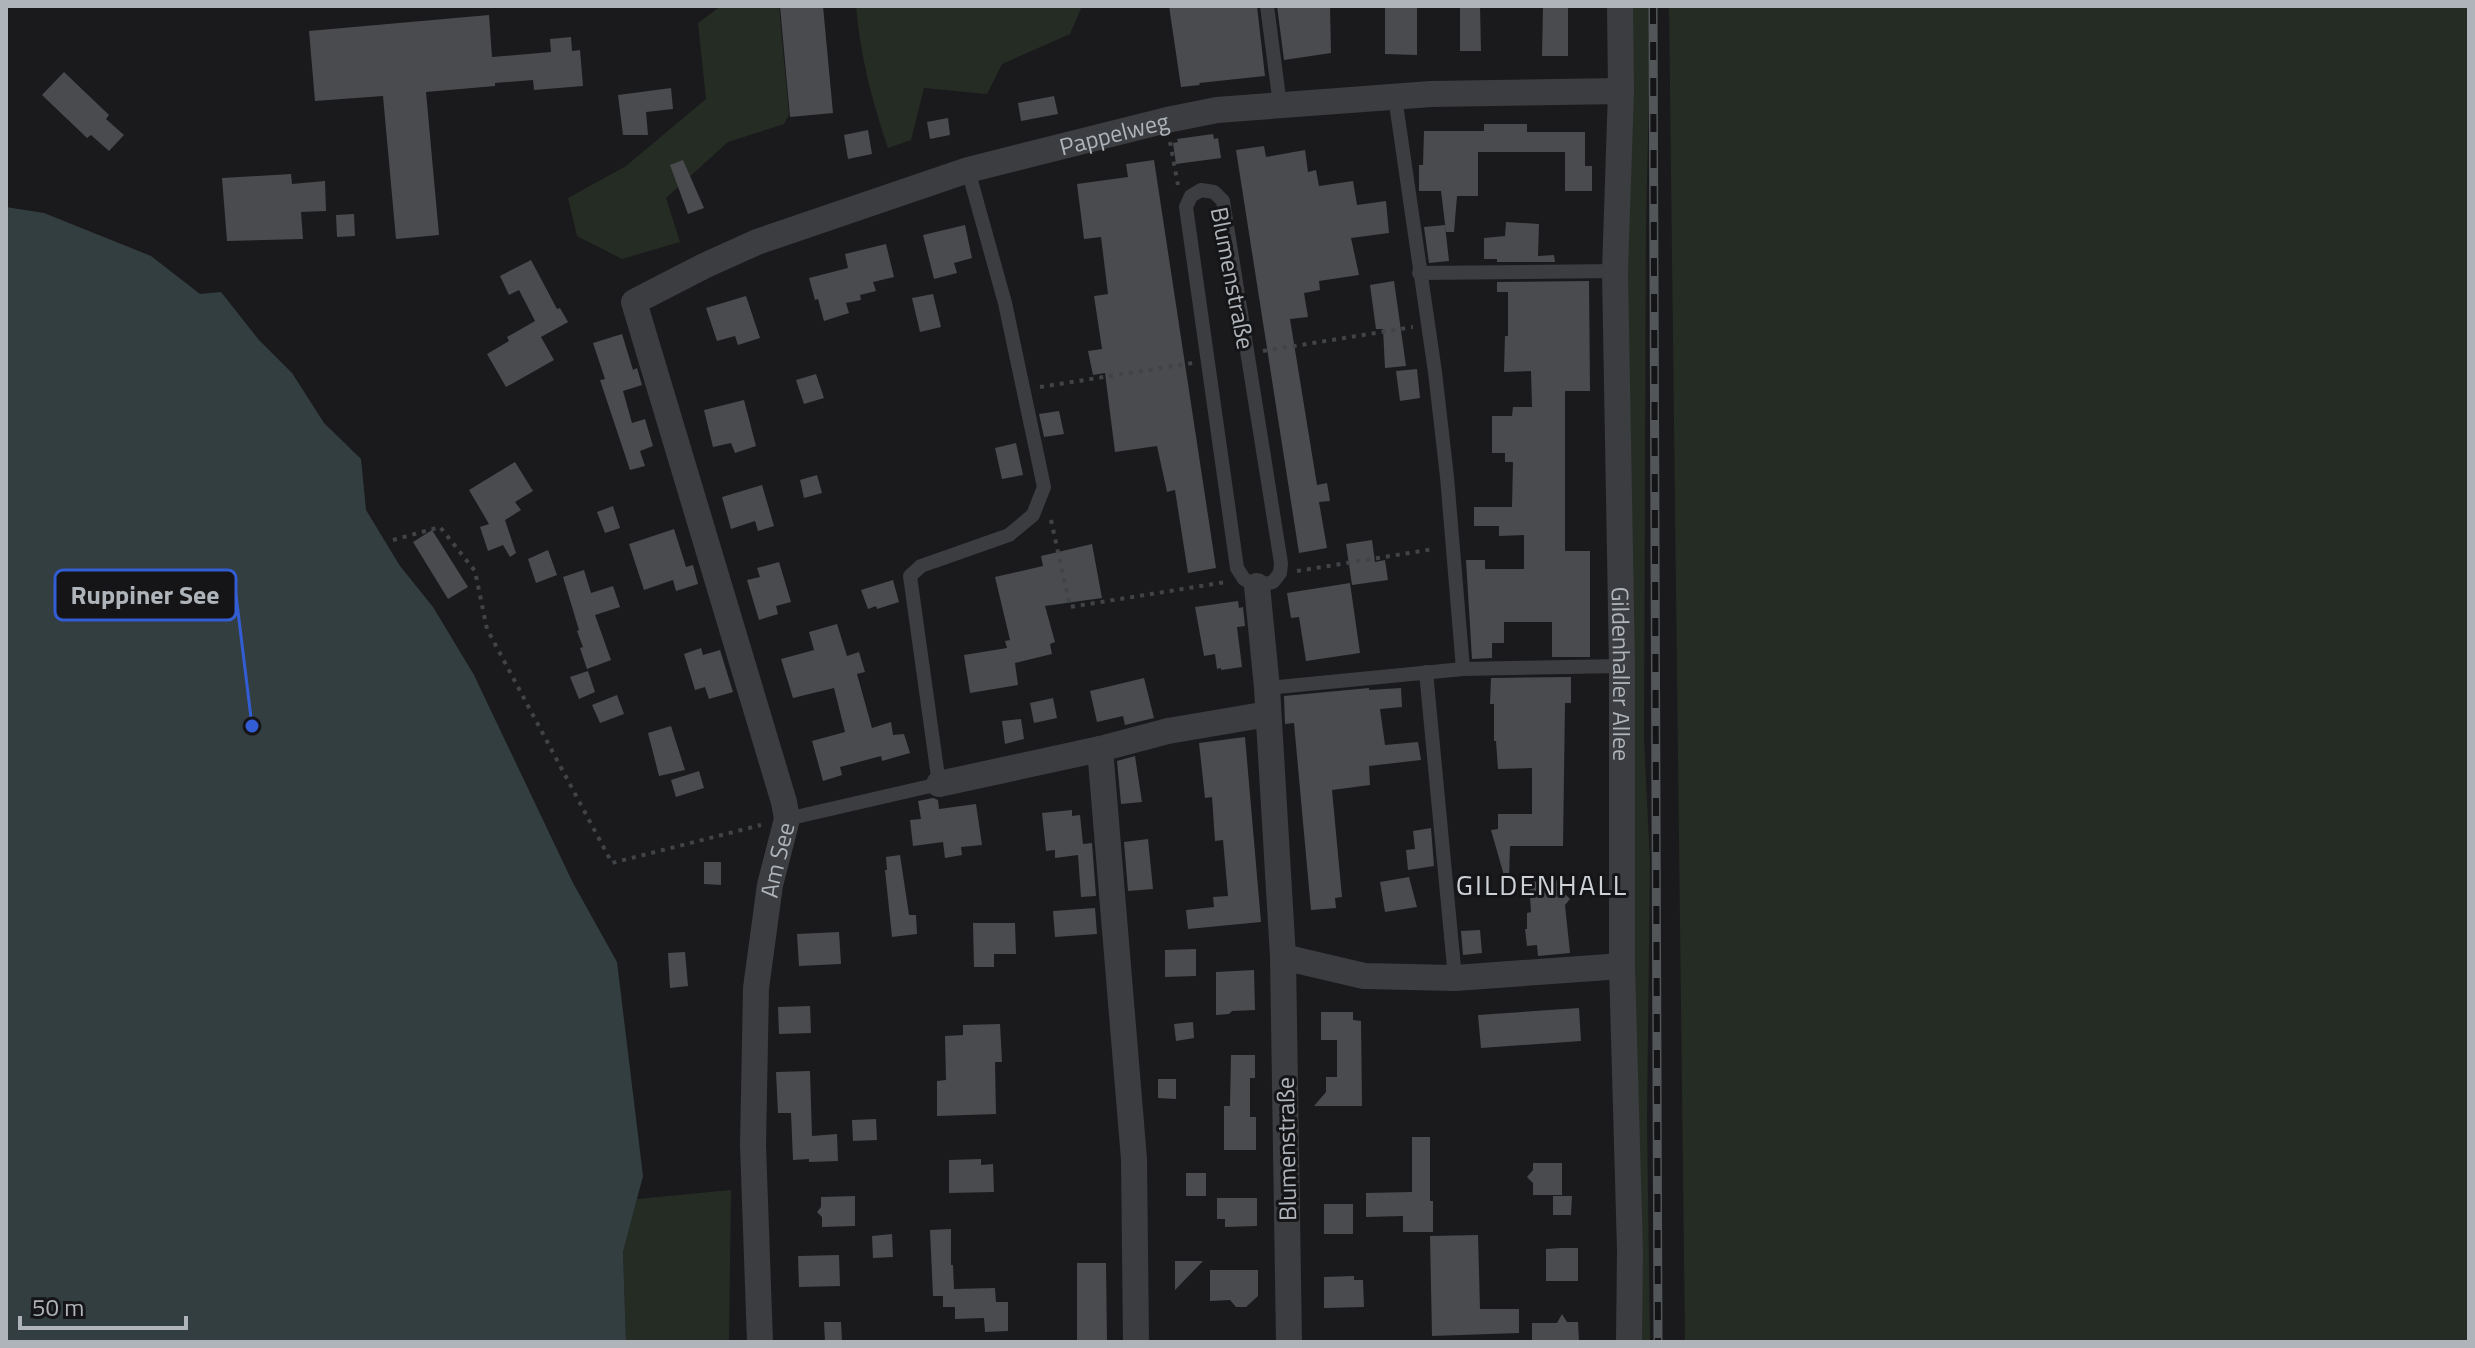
<svg xmlns="http://www.w3.org/2000/svg" width="2475" height="1348" viewBox="0 0 2475 1348" font-family="'Titillium Web',sans-serif">
<style>
.green{fill:#252c24}
.water{fill:#333e41}
.building{fill:#494b4e}
.lines{fill:none;stroke-linecap:round;stroke-linejoin:round}
.path{stroke:#414447;stroke-width:4;stroke-dasharray:4 6;stroke-linecap:butt}
.service{stroke:#3b3d40;stroke-width:14}
.minor{stroke:#3b3d40;stroke-width:26}
.rail-casing{stroke:#525659;stroke-width:9}
.rail{stroke:#151517;stroke-width:6;stroke-dasharray:18;stroke-linecap:butt}
.labels{text-anchor:middle;dominant-baseline:central;stroke-width:6;stroke-linejoin:round;paint-order:stroke}
.street-label{font-size:24px;fill:#aeb4ba;stroke:#151517}
.quarter-label{font-size:28px;letter-spacing:2px;fill:#ced2d7;stroke:#151517}
.leader{fill:none;stroke:#335dd4;stroke-width:3}
.callout-dot{fill:#335dd4;stroke:#151517;stroke-width:3}
.callout{fill:#151517;stroke:#335dd4;stroke-width:3}
.callout-label{font-size:26px;text-anchor:middle;font-weight:bold;fill:#aeb4ba}
</style>
<rect width="100%" height="100%" fill="#1a1a1c"/>
<!-- green -->
<path class="green" d="M721,6H779L789,115L784,124L728,142L666,198L680,242L622,259L577,236L568,198L626,166L706,99L698,23Z
M856,6H1082L1070,34L1002,64L987,94L924,88L911,140L888,148C872,101 860,55 856,6Z
M1626,6H1651L1646,226L1644,739L1650,862L1647,1119L1650,1342H1628Z
M1669,6H2469V1342H1685Z
M731,1190L729,1342H626L623,1252L637,1199Z"/>
<!-- water -->
<path class="water" d="M6,207L44,213L151,256L200,294L221,292L259,340L292,373L324,423L361,459L366,510L400,566L433,607L474,675L573,883L617,962L643,1176L623,1252L626,1342H6Z"/>
<!-- building -->
<path class="building" d="M780,6H823L833,113L790,117Z
M1169,6H1257L1265,76L1199,83L1200,85L1181,87Z
M1277,6H1330L1331,53L1284,60Z
M1385,6H1417V55L1385,54Z
M1460,6H1480L1481,51H1460Z
M1543,6H1568V56H1542Z
M489,15L492,57L551,52L550,39L571,37L572,51L580,50L583,86L534,90L533,80L495,83V86L426,92L439,235L396,239L383,96L315,101L309,31Z
M64,72L109,115L106,119L124,135L109,151L91,135L87,138L42,95Z
M671,88L673,109L646,112L648,135H623L618,95Z
M1054,96L1058,114L1021,121L1018,103Z
M948,118L950,135L930,139L927,122Z
M1484,124H1527V132H1585V166H1592V191H1565V152H1478V196H1457L1454,232H1446L1441,191H1419V165H1423L1424,131H1484Z
M868,130L872,154L848,159L844,135Z
M1213,134L1214,139L1218,138L1221,158L1176,164L1173,143L1178,142L1177,139Z
M1264,146L1266,157L1305,150L1308,172L1316,170L1319,186L1353,181L1357,205L1386,201L1389,233L1351,238L1359,275L1319,281L1320,290L1304,293L1308,317L1290,319L1317,485L1327,483L1330,501L1319,502L1327,548L1299,553L1236,150Z
M683,160L704,208L688,214L670,165Z
M1154,160L1216,568L1188,573L1175,490L1167,492L1157,446L1115,452L1105,373L1093,375L1088,351L1102,349L1094,296L1108,294L1101,237L1084,239L1077,184L1128,177L1126,164Z
M291,174L292,184L325,181L326,211L301,212L303,239L227,241L222,178Z
M354,214L355,236L337,237L336,215Z
M1506,222L1539,224L1538,256L1554,255L1555,262H1497V259H1484V238L1505,236Z
M965,225L972,258L954,263L957,273L934,279L923,235Z
M1445,225L1449,261L1429,263L1424,227Z
M886,244L894,277L873,282L876,291L860,295L861,300L846,303L849,313L824,321L818,299L815,300L809,278L848,268L845,254Z
M531,260L557,309L560,308L568,322L541,337L554,360L506,387L487,354L509,341L507,337L535,321L519,290L509,295L500,276Z
M1394,281L1406,366L1385,368L1383,329H1376L1370,285Z
M1589,281L1590,391H1565V551H1590V657H1552V622H1504V643H1492V658L1472,659L1466,560H1485V569H1524V535L1499,536V526H1474V507H1512L1513,462H1505V453H1492V416H1512L1513,407H1532L1531,371L1504,372L1505,336H1508V292H1497V282Z
M933,294L941,327L920,332L912,298Z
M746,296L760,338L738,345L735,336L717,341L706,308Z
M622,334L633,370L637,368L642,385L623,391L632,423L645,419L653,446L640,451L645,466L630,470L600,380L605,379L593,343Z
M1417,369L1420,398L1400,401L1396,371Z
M816,374L824,398L804,404L796,380Z
M744,400L756,446L735,453L731,443L713,447L704,410Z
M1059,411L1064,434L1044,437L1039,414Z
M1016,443L1023,475L1002,479L995,448Z
M515,462L533,491L515,502L521,510L505,520L516,553L510,557L503,545L488,551L480,527L489,524L469,490Z
M817,475L822,493L804,498L800,480Z
M762,485L774,526L758,531L755,521L731,529L722,497Z
M613,506L620,528L605,533L597,512Z
M674,529L686,567L693,565L698,584L676,591L673,580L644,590L629,544Z
M432,530L468,587L448,599L413,542Z
M1372,540L1375,562L1385,560L1388,580L1352,585L1346,544Z
M1092,544L1102,598L1045,606L1055,642L1050,644L1052,654L1015,663L1018,685L970,693L964,655L1007,648L1005,641L1010,640L995,577L1043,566L1041,556Z
M548,550L557,575L536,583L528,559Z
M779,562L791,602L776,606L778,614L759,620L747,580L760,577L757,568Z
M584,570L591,593L613,586L620,607L595,615L611,660L587,669L580,648L583,647L577,631L579,630L563,577Z
M893,580L899,602L877,609L876,606L868,609L861,590Z
M1350,583L1360,653L1306,661L1299,617L1291,618L1287,593Z
M1238,601L1239,608L1243,607L1245,626L1237,627L1242,667L1221,670V668L1217,669L1215,654L1204,656L1195,607Z
M837,624L847,656L859,652L865,672L857,674L872,728L891,722L893,735L904,734L910,753L882,761L881,756L840,767L842,775L823,781L812,741L845,732L834,688L793,698L781,659L814,650L809,632Z
M701,648L703,655L720,650L733,692L709,699L705,687L695,690L684,654Z
M588,671L595,692L579,699L570,677Z
M1571,677V703H1565L1563,846H1510L1509,879H1505L1491,830L1498,829V814H1532V768L1498,769L1496,741H1494V704H1490L1491,678Z
M1144,678L1154,718L1125,725L1123,716L1097,722L1090,691Z
M1369,688V690L1401,688L1402,707L1380,709L1385,745L1418,742L1421,760L1369,766L1370,785L1332,790L1342,897L1335,898L1336,908L1311,910L1294,723L1285,724L1284,696Z
M617,695L624,714L600,723L592,705Z
M1053,698L1057,718L1034,723L1030,703Z
M1021,719L1024,739L1005,744L1002,721Z
M671,726L685,770L659,776L648,733Z
M1245,737L1261,922L1188,929L1186,910L1214,907L1213,897L1228,896L1223,840L1215,841L1212,797L1205,798L1199,743Z
M1135,756L1142,802L1121,804L1117,761Z
M699,771L704,788L676,797L671,780Z
M933,798L938,800L939,809L976,804L982,845L961,847L962,855L945,858L943,842L913,846L910,820L921,819L918,801Z
M1072,810V816L1080,815L1083,844L1092,843L1096,896L1081,897L1078,855L1055,858V850L1046,851L1042,813Z
M1431,828L1434,866L1408,870L1406,850L1415,849L1413,831Z
M1148,839L1153,889L1128,891L1124,842Z
M900,855L909,915H916L917,934L892,937L885,870H887L886,857Z
M704,862H721V885L704,884Z
M1409,877L1417,907L1385,912L1380,882Z
M1564,880L1565,894L1570,899L1565,905L1570,953L1538,956L1537,945L1527,946L1525,929H1527V913L1531,912L1529,882Z
M1095,908L1097,934L1055,937L1053,911Z
M973,923H1015L1016,954H994V967H974Z
M1480,930L1482,953L1463,955L1461,931Z
M839,932L841,964L799,966L797,934Z
M1196,949V976L1165,977V950Z
M685,952L688,986L670,988L668,953Z
M1254,970L1255,1010L1232,1011L1229,1014L1216,1015V972Z
M810,1006L811,1033L779,1034L778,1007Z
M1579,1008L1581,1041L1481,1048L1478,1015Z
M1321,1012H1353V1020L1361,1021L1362,1106H1314L1326,1092V1077H1337V1040H1321Z
M1193,1022L1194,1038L1176,1041L1174,1024Z
M1000,1024L1002,1062H995L996,1114L937,1116V1081L946,1080L945,1036L963,1035V1025Z
M1231,1055H1255V1078H1250V1117H1256V1150H1224V1106H1230Z
M810,1071L812,1136L837,1134L838,1161L809,1162V1159L793,1160L791,1113H778L776,1072Z
M1158,1079H1176V1099L1158,1098Z
M876,1119L877,1140L853,1141L852,1120Z
M1412,1137H1430V1201H1433V1232H1403V1216L1366,1217V1193L1412,1192Z
M981,1159V1165L993,1164L994,1192L949,1193V1160Z
M1533,1163H1562V1195H1533V1183L1527,1177L1533,1170Z
M1186,1173H1206V1196H1186Z
M855,1196V1226L822,1227V1217L817,1212L821,1207V1197Z
M1553,1196H1572L1571,1215H1553Z
M1217,1198H1257V1226L1225,1227V1219H1217Z
M1324,1204H1353V1234H1324Z
M951,1229V1265H953L954,1289L995,1288L996,1302H1008V1331L985,1332L984,1318L955,1319V1307H943V1296H933L930,1230Z
M892,1234L893,1257L873,1258L872,1236Z
M1478,1235L1480,1309H1519V1333L1432,1336L1430,1236Z
M1562,1248H1578V1281H1546V1249Z
M839,1255L840,1286L799,1287L798,1256Z
M1175,1261H1203L1175,1290Z
M1077,1263H1106L1107,1342H1077Z
M1210,1270H1258V1296L1246,1307H1236L1230,1300L1210,1301Z
M1354,1276V1280H1363L1364,1307L1324,1308V1277Z
M1562,1314L1567,1322H1578L1579,1342H1532V1323H1557Z
M824,1322H841L842,1342H825Z"/>
<g class="lines">
<!-- path -->
<path class="path" d="M1170,142L1178,185
M1263,351L1413,327
M1040,387L1193,363
M1051,520L1070,607L1226,582
M393,540L440,527L475,571L487,629L612,863L761,825
M1297,571L1434,549"/>
<!-- service -->
<path class="service" d="M1267,6L1280,105
M1395,97L1435,372L1447,477L1463,669
M1201,190L1214,192L1223,201L1281,563L1280,573L1273,582L1257,586L1244,579L1237,568L1186,207L1191,196Z
M1419,273L1615,271
M1426,672L1455,978
M1267,688L1463,669L1622,666
M787,819L939,784L910,576L921,566L1009,535L1033,515L1044,487L1005,303L968,170"/>
<!-- minor -->
<g class="minor">
<path id="s1" d="M1620,6L1621,91L1615,271L1622,666V966L1630,1251L1629,1342"/>
<path d="M1257,586L1267,688L1283,957"/>
<path d="M1100,749L1168,731L1268,714"/>
<path d="M939,784L1100,749L1134,1159L1136,1342"/>
<path id="s2" d="M760,1342L753,1145L756,988L770,885L787,819L784,802L634,302L706,265L757,242L968,170L1167,120L1217,110L1431,94L1621,91"/>
<path d="M1289,1342L1283,957L1364,976L1455,978L1622,966"/>
</g>
<!-- rail casing -->
<g class="rail-casing">
<path id="rail" d="M1653,6L1658,1342"/>
</g>
<!-- rail -->
<use href="#rail" class="rail"/>
</g>
<g class="labels">
<!-- street labels -->
<g class="street-label">
<text stroke="none"><textPath href="#s2" startOffset="1576">Pappelweg</textPath></text>
<text transform="translate(1233 278) rotate(79)">Blumenstraße</text>
<text stroke="none"><textPath href="#s1" startOffset="668">Gildenhaller Allee</textPath></text>
<text stroke="none"><textPath href="#s2" startOffset="484">Am See</textPath></text>
<text transform="translate(1286 1149) rotate(-91)">Blumenstraße</text>
</g>
<!-- quarter labels -->
<g class="quarter-label">
<text x="1542" y="884">GILDENHALL</text>
</g>
</g>
<!-- callouts -->
<path class="leader" d="M252 726L236 595"/>
<circle class="callout-dot" cx="252" cy="726" r="8"/>
<rect class="callout" x="55" y="570" width="181" height="50" rx="8"/>
<g class="callout-label">
<text x="145" y="604">Ruppiner See</text>
</g>
<!-- border -->
<rect width="2475" height="1348" fill="none" stroke="#aeb4ba" stroke-width="16"/>
<!-- scale -->
<path d="M20 1316v12h166v-12" fill="none" stroke="#aeb4ba" stroke-width="4"/>
<text x="32" y="1316" font-size="24" fill="#aeb4ba" stroke="#151517" stroke-width="6" paint-order="stroke">50 m</text>
</svg>
